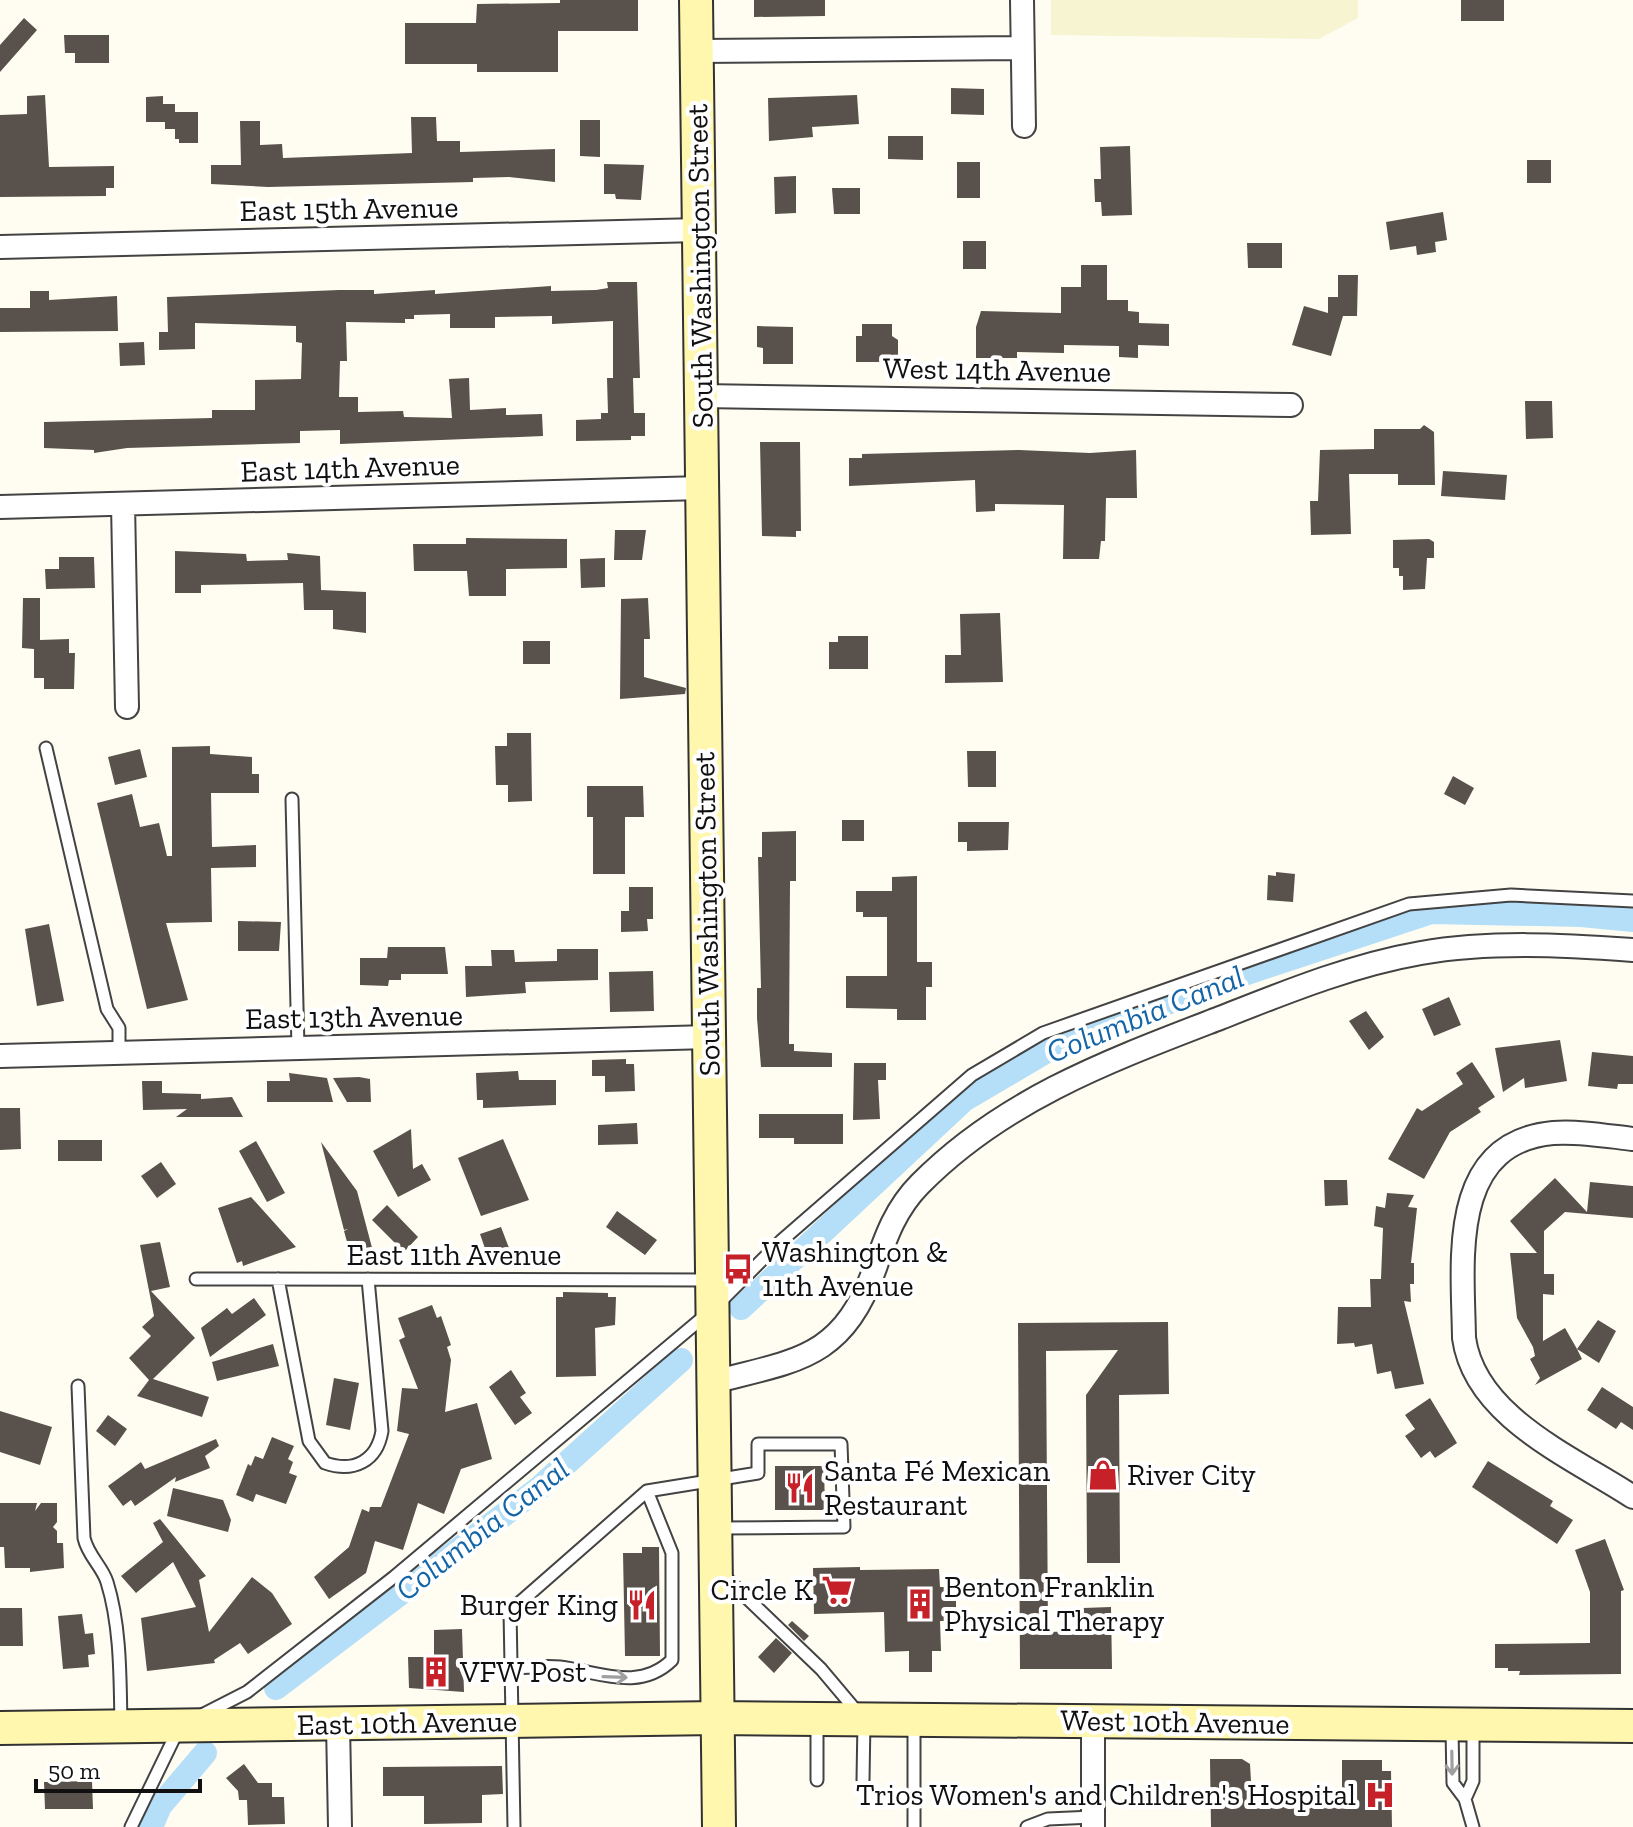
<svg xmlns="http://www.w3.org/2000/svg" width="1633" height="1827" viewBox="0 0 1633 1827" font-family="'Zilla Slab',serif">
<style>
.farmland{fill:#f6f4d1}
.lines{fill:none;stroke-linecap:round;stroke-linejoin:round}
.canal{stroke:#b5dff8;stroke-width:24}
.building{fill:#59514b}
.lane-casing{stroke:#434343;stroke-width:15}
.street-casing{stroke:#434343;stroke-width:26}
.secondary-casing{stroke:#323232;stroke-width:36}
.lane{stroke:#fff;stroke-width:11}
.street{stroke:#fff;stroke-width:22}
.secondary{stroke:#fff7ad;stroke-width:32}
.oneway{stroke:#9f9f9f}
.labels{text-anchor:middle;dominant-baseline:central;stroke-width:8;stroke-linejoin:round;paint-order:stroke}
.street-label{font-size:30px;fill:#101010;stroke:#fff}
.poi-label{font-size:30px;fill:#101010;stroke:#fff;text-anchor:start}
.water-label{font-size:32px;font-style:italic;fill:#1365a7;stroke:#fff}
</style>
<rect width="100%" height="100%" fill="#fffdf2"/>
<!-- farmland -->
<path class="farmland" d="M1051,0H1358V18L1319,39L1051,35Z"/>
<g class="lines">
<!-- canal -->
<path class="canal" d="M741,1308L964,1100L1059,1044L1241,975L1431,912L1581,915L1633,920
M276,1688L539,1488L681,1360
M151,1827L160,1806L205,1753"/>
</g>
<!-- building -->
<path class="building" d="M560,0H638V31H558V72H477V64H405V23H476L477,4L560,3Z
M754,0H825V16L754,17Z
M1461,0H1504V21H1461Z
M24,18L37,30L0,72V45Z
M64,35H109V63H75V53H65Z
M951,88L984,89V115L951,114Z
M45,95L49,167L114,166V188H106V196L0,197V115L27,114V96Z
M857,95L859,124L812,127L813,137L769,141L768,98Z
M163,96V104H175V112H198V143H179V139H175V129H165V122H146V97Z
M411,117H436L437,141H460V152L555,149V182L509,177L473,178V182L268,187L211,184V165H241L240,121H260V145L282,144L283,158L412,153Z
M580,120H600V157L580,156Z
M888,136H923V160L888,159Z
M1130,146L1132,215L1102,216L1101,202H1095L1094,179H1101L1100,147Z
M1527,160H1551V183H1527Z
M957,162H980V198H957Z
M604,164L644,165L641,200L616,199L615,194H604Z
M796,176V213L775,214L774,177Z
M832,188H860V214H834Z
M1443,212L1447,240L1435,242L1436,252L1417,255L1416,246L1390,250L1386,222Z
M963,241H986V269H963Z
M1247,243H1282V268H1248Z
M1081,265H1107V300H1128V311L1139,312V323L1169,324V346L1138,345V358L1119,357V346L1064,345V353L1017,352V358H976V327L981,311L1061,313V287H1081Z
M1338,275H1358L1357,316H1343L1331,356L1292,345L1304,306L1328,313V297H1338Z
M607,282H637L640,378H633L634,413H645V436H631V440L576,441V420L601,419V413H608L607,378H613V321L552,324V316L495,317V328H450V314L414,315V319H405V323L346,322L347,361H340L339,397H358V412L403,411L404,417L452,418L449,379L469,378L470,410L506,408V415L542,414L543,436L340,444V430L300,431V443L127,448L94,453V450L44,448V422L212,418V410H255V380L301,379L302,343L296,342V326L195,323V349L159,350V332H168L167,297L339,290H374V294L435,290V294L551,286V291L596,290L608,288Z
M30,291H49V300L117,296L118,331L0,332V308H30Z
M862,324H892V336L898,340V362H856V336H862Z
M757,326L793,327V364H763V348L757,347Z
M144,342L145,365L120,366L119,343Z
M1525,401H1552L1553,438L1526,439Z
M1424,425L1434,432L1435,485H1398V474H1349L1351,534L1311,535L1310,501H1318L1320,450L1374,449V429H1420Z
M760,442H800L801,531H796V537L762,536Z
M1019,450L1090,453L1136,450L1137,498H1106L1105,541H1101L1099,559H1063L1064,505L995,504V511L976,512L975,480L849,486V458H862V454Z
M1443,471L1507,475L1505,500L1441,496Z
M615,530H646L642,560H614Z
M466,538L567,539V568L506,569V596H469L467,571H414L413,544H466Z
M1429,539L1434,542V558H1427L1425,589L1403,590V576H1399V568H1393V540Z
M175,551L246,554L247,561L288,560L287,553L320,556L321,590L366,592V633L333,629V610H304L303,583L201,585V593H175Z
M59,557H94L95,588L46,589L45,569H59Z
M605,558V587L581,588L580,559Z
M23,598H40V640L69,639V653H75L74,689H44V678H34V649L22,648Z
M648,598L650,639H644V677L686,688L685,694L620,699L621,599Z
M1000,613L1003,682L945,683V655H961L960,614Z
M838,636H868V669H829V642H838Z
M523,641H550V664H523Z
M507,733H531L532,801L508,802V785H496L495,746H507Z
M210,746V754L252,757V774H259V793H211L212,847L256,845V867L211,868L212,922L166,923L188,1000L147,1009L97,803L132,794L140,827L159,823L167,856H172V747Z
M140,749L147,777L115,785L108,757Z
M967,751H996V787H968Z
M1453,776L1474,788L1465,805L1444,794Z
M587,786H643L644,817H625V874H593V817H587Z
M842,820H864V841H842Z
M958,822H1009L1008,850L967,851V842H958Z
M796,831V881H790L789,1044H794V1051L832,1053V1067H761L757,1018V988H761L758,857H762V832Z
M1276,872L1295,874L1293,902L1267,900L1268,875L1276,876Z
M917,876V962H932V987H926V1020H897V1009L846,1008V976H887V917H863V912H856V891H892V877Z
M629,887H653V919H647L648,931L621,932V911H629Z
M238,921L281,922L279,951H238Z
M49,924L64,1001L37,1006L25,929Z
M388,947H445L448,974H401V980H389L388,986L360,985V958H387Z
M557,949H598V980L525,982L526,993L466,997L465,966H492L491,950H514L515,962L557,961Z
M653,971L654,1011L610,1012L609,972Z
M1449,997L1461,1025L1434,1036L1422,1009Z
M1366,1011L1384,1037L1369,1050L1349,1021Z
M1560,1040L1567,1081L1525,1088L1524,1078L1503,1092L1495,1048Z
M1592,1052L1633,1056V1084H1618L1617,1089L1588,1086Z
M626,1059V1064H634L635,1091L605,1092V1076H592V1060Z
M1472,1062L1495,1097L1478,1108L1481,1112L1450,1132L1424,1179L1388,1159L1417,1108L1422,1111L1463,1084L1456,1073Z
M854,1063H886V1080H878L880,1119L853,1120Z
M518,1071L519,1080H556V1105L483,1108V1100H477L476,1073Z
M289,1073L327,1078L333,1102H267V1081H290Z
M359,1077L370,1079L371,1102H347L333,1078Z
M142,1081H162V1093L201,1094V1099L232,1097L243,1117H176L187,1109L143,1110Z
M0,1108H20L21,1149L0,1150Z
M759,1114H843V1144H794V1138H759Z
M637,1123L638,1144L598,1145V1125Z
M411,1129L413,1169L422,1164L431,1180L398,1197L373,1151Z
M503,1139L529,1200L481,1216L458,1158Z
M58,1140H102V1161H58Z
M256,1141L285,1193L267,1202L239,1151Z
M321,1142L357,1191L375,1259L369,1262L366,1257L352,1260L344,1231L348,1229L344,1230Z
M161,1162L176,1184L157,1198L141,1176Z
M1555,1178L1587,1212L1590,1182L1633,1186V1218L1565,1212L1544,1231V1274H1554V1295L1543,1294V1341L1565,1328L1577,1349L1598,1320L1616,1331L1599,1363L1577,1349L1582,1359L1535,1385L1540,1378L1530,1359L1535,1356L1533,1347L1517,1318L1510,1253H1537L1510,1221Z
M1324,1180H1347L1348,1205L1325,1206Z
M1387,1193L1414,1195L1408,1207L1417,1208L1411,1263H1414V1284H1410L1411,1302L1404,1301L1424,1384L1395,1389L1391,1371L1377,1374L1372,1344L1355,1347L1354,1343L1337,1344L1338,1307H1371L1370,1279H1381L1383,1228L1374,1226L1376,1206L1385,1208Z
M251,1197L296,1247L243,1266L242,1261L237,1263L218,1208Z
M387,1205L418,1237L404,1252L372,1220Z
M617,1211L657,1240L645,1255L606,1227Z
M501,1227L509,1248L488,1257L480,1234Z
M160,1242L170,1287L151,1291L195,1338L153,1379L209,1397L202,1417L137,1396L149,1380L129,1358L151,1336L142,1327L154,1316L140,1245Z
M563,1292L608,1293V1297H616L615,1325L595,1328L596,1376L556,1377V1297H563Z
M254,1298L266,1315L210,1357L201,1328L227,1308L232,1314Z
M432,1305L437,1318L441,1316L451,1345L447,1347L451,1360L445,1412L477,1403L492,1459L461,1469L444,1514L418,1503L403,1550L375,1541L366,1573L329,1599L314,1577L349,1547L362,1509L369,1512L370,1507H381L409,1434L397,1431L402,1388L418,1389L399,1340L405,1337L398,1318Z
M1168,1322L1169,1394L1119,1395L1120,1563H1087L1086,1395L1118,1350L1046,1351L1048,1632L1083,1631V1608L1111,1607L1112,1669H1020L1018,1323Z
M273,1344L279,1366L217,1381L212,1362Z
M511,1370L526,1393L520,1397L532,1413L515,1425L489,1387Z
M334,1378L359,1383L350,1430L326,1425Z
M1602,1387L1633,1407V1430L1621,1422L1616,1429L1587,1410Z
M1430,1398L1457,1443L1435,1458L1430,1451L1421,1458L1405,1436L1415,1429L1405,1415Z
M0,1411L52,1427L40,1465L0,1452Z
M108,1415L127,1429L115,1446L96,1431Z
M272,1437L294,1446L288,1459L293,1462L289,1473L297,1476L286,1504L256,1494L253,1502L236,1495L248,1464L251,1466L255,1456L263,1459Z
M216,1439L219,1446L205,1456L210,1468L175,1482L176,1477L135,1506L131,1500L123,1506L108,1486L141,1462L145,1469Z
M1488,1461L1553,1501L1550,1506L1573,1520L1557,1544L1472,1487Z
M775,1466H824L825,1510H775Z
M173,1488L223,1500L231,1520L228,1532L167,1516Z
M0,1503H37L35,1511L41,1503H57V1522L53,1527L57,1531V1543H63L64,1568L30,1572V1568H5L4,1547H0Z
M160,1519L206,1576L199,1580L209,1632L252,1577L272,1593L292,1624L248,1654L240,1643L214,1660L215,1663L147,1671L141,1618L196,1607L173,1562L136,1593L121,1576L163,1542L153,1523Z
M1605,1539L1624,1590L1621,1591V1674L1519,1675L1520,1671H1508V1668H1495V1644L1590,1643V1592L1575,1550Z
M642,1547H659L660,1656H625L623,1553H642Z
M860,1567V1570L939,1569L940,1587H956V1621H940L941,1651H932V1672H909V1651L885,1652L884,1612L814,1614L813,1568Z
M0,1608H22L23,1646H0Z
M82,1614L85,1634L93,1633L95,1654L88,1655L89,1667L63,1669L58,1616Z
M792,1621L809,1636L804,1641L788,1625Z
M462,1629L464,1692L409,1688L408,1657H434V1630Z
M776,1638L792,1653L774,1673L758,1657Z
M1210,1759H1242L1250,1764L1252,1799L1342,1798V1760H1382V1771H1391L1392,1827H1211Z
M244,1764L258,1783H272V1797H284L285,1824L248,1825L247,1800H239L238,1791L226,1778Z
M502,1766L503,1794L482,1795V1823L424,1824V1796H383V1767Z
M92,1781L93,1809H45L44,1782Z"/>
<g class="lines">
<!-- lane casing -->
<g class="lane-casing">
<path id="lane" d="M46,748L107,1009L119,1028V1053
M292,799L298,1048
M196,1279L711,1280
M278,1279L309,1441L325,1463C354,1473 377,1461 382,1431L368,1279
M720,1302L781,1241L972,1075L1043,1033L1409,904L1511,895L1633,901
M78,1386L84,1538C88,1556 102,1566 107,1582C121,1627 120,1679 121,1726
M722,1574L821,1669L864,1720L863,1780
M510,1668C526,1668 544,1665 560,1667C600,1672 639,1692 672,1660V1553L647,1491
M202,1715L247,1692L394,1577L707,1314
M914,1720V1827
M817,1721V1780
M1452,1729L1453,1783L1465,1799L1473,1827
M1465,1799L1473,1781V1729
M131,1827L178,1730
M514,1827L510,1611L647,1491L758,1473V1444H841L844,1527L719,1528
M1027,1827L1048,1819L1093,1817"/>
</g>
<!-- street casing -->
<g class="street-casing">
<path id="street" d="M1022,0L1024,126
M697,51L1022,48
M0,247L699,230
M701,396L1291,405
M123,504L127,707
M0,507L702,488
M0,1056L709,1037
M1633,1139C1607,1136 1579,1131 1553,1133C1447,1143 1463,1262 1464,1338C1475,1417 1572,1457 1633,1497
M713,1382C798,1360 842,1359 875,1268C886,1236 896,1208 920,1184C1004,1099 1111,1060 1220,1018C1286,992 1352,965 1421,953C1490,941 1563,945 1633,950
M1093,1721V1827
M338,1724L340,1827"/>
</g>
<!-- secondary casing -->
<g class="secondary-casing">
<path id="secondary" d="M696,0L719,1827
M0,1728L717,1718L1633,1726"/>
</g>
<!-- lane -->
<use href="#lane" class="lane"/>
<!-- street -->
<use href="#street" class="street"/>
<!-- secondary -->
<use href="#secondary" class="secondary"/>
</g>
<!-- one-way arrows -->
<defs><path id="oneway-shaft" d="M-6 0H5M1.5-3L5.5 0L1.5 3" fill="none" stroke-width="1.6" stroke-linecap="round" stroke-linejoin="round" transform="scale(2)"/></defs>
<g class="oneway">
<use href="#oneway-shaft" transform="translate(615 1677) rotate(2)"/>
<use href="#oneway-shaft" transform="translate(1452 1763) rotate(89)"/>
</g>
<!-- icons -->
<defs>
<g id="bus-bare" transform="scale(2.4)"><path d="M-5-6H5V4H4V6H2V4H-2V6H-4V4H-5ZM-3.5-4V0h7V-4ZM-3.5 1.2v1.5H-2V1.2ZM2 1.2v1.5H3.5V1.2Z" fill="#c62128" stroke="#fff" stroke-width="2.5" paint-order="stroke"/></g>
<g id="shop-bare" transform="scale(2.4)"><path d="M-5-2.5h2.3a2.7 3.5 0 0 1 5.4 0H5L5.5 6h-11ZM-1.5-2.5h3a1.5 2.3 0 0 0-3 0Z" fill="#c62128" stroke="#fff" stroke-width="2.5" paint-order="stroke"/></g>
<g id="restaurant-bare" transform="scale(2.4)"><path d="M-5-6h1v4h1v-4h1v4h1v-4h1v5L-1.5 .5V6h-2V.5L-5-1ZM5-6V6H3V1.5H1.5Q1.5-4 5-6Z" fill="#c62128" stroke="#fff" stroke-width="2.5" paint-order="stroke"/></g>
<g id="supermarket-bare" transform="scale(2.4)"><path d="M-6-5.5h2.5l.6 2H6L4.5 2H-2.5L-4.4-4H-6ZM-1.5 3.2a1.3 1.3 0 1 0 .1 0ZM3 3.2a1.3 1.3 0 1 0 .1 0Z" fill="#c62128" stroke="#fff" stroke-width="2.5" paint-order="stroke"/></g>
<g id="building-bare" transform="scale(2.4)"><path d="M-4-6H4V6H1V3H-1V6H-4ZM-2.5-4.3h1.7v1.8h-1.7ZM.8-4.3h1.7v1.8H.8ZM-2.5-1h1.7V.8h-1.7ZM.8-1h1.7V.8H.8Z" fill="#c62128" stroke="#fff" stroke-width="2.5" paint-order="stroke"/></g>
<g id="hospital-bare" transform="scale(2.4)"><path d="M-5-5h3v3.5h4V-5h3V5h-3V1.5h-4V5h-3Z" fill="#c62128" stroke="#fff" stroke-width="2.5" paint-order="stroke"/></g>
</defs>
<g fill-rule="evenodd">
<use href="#bus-bare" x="738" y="1269"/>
<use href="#shop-bare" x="1103" y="1475"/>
<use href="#restaurant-bare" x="800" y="1488"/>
<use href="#supermarket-bare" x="837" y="1590"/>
<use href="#building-bare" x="920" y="1604"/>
<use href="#restaurant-bare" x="642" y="1605"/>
<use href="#building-bare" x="436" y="1672"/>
<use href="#hospital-bare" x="1380" y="1795"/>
</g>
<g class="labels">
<!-- street labels -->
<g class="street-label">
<text transform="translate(349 209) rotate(-1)">East 15th Avenue</text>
<text transform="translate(700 266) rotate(-91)">South Washington Street</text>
<text transform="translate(997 370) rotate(1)">West 14th Avenue</text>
<text transform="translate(350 468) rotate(-2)">East 14th Avenue</text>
<text transform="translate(707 914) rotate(-91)">South Washington Street</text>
<text transform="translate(354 1017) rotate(-1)">East 13th Avenue</text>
<text x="454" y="1255">East 11th Avenue</text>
<text transform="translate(1175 1722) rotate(1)">West 10th Avenue</text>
<text transform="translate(407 1723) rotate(-1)">East 10th Avenue</text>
</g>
<!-- poi labels -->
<g class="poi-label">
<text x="762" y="1252">Washington &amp;<tspan x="762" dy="34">11th Avenue</tspan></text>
<text x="824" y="1471">Santa Fé Mexican<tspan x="824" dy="34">Restaurant</tspan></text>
<text x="1127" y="1475">River City</text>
<text x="944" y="1587">Benton Franklin<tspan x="944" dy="34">Physical Therapy</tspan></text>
<text x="813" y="1590" text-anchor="end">Circle K</text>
<text x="618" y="1605" text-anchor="end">Burger King</text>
<text x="460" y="1672">VFW Post</text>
<text x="1356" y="1795" text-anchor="end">Trios Women's and Children's Hospital</text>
</g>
<!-- water labels -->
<g class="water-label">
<text transform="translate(1145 1014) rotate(-22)">Columbia Canal</text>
<text transform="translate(482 1529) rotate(-38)">Columbia Canal</text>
</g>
</g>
<!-- scale -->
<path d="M36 1779v12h164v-12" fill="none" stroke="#101010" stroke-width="4"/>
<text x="48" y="1779" font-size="24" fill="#101010" stroke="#ffffff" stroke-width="6" paint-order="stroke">50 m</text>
</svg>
